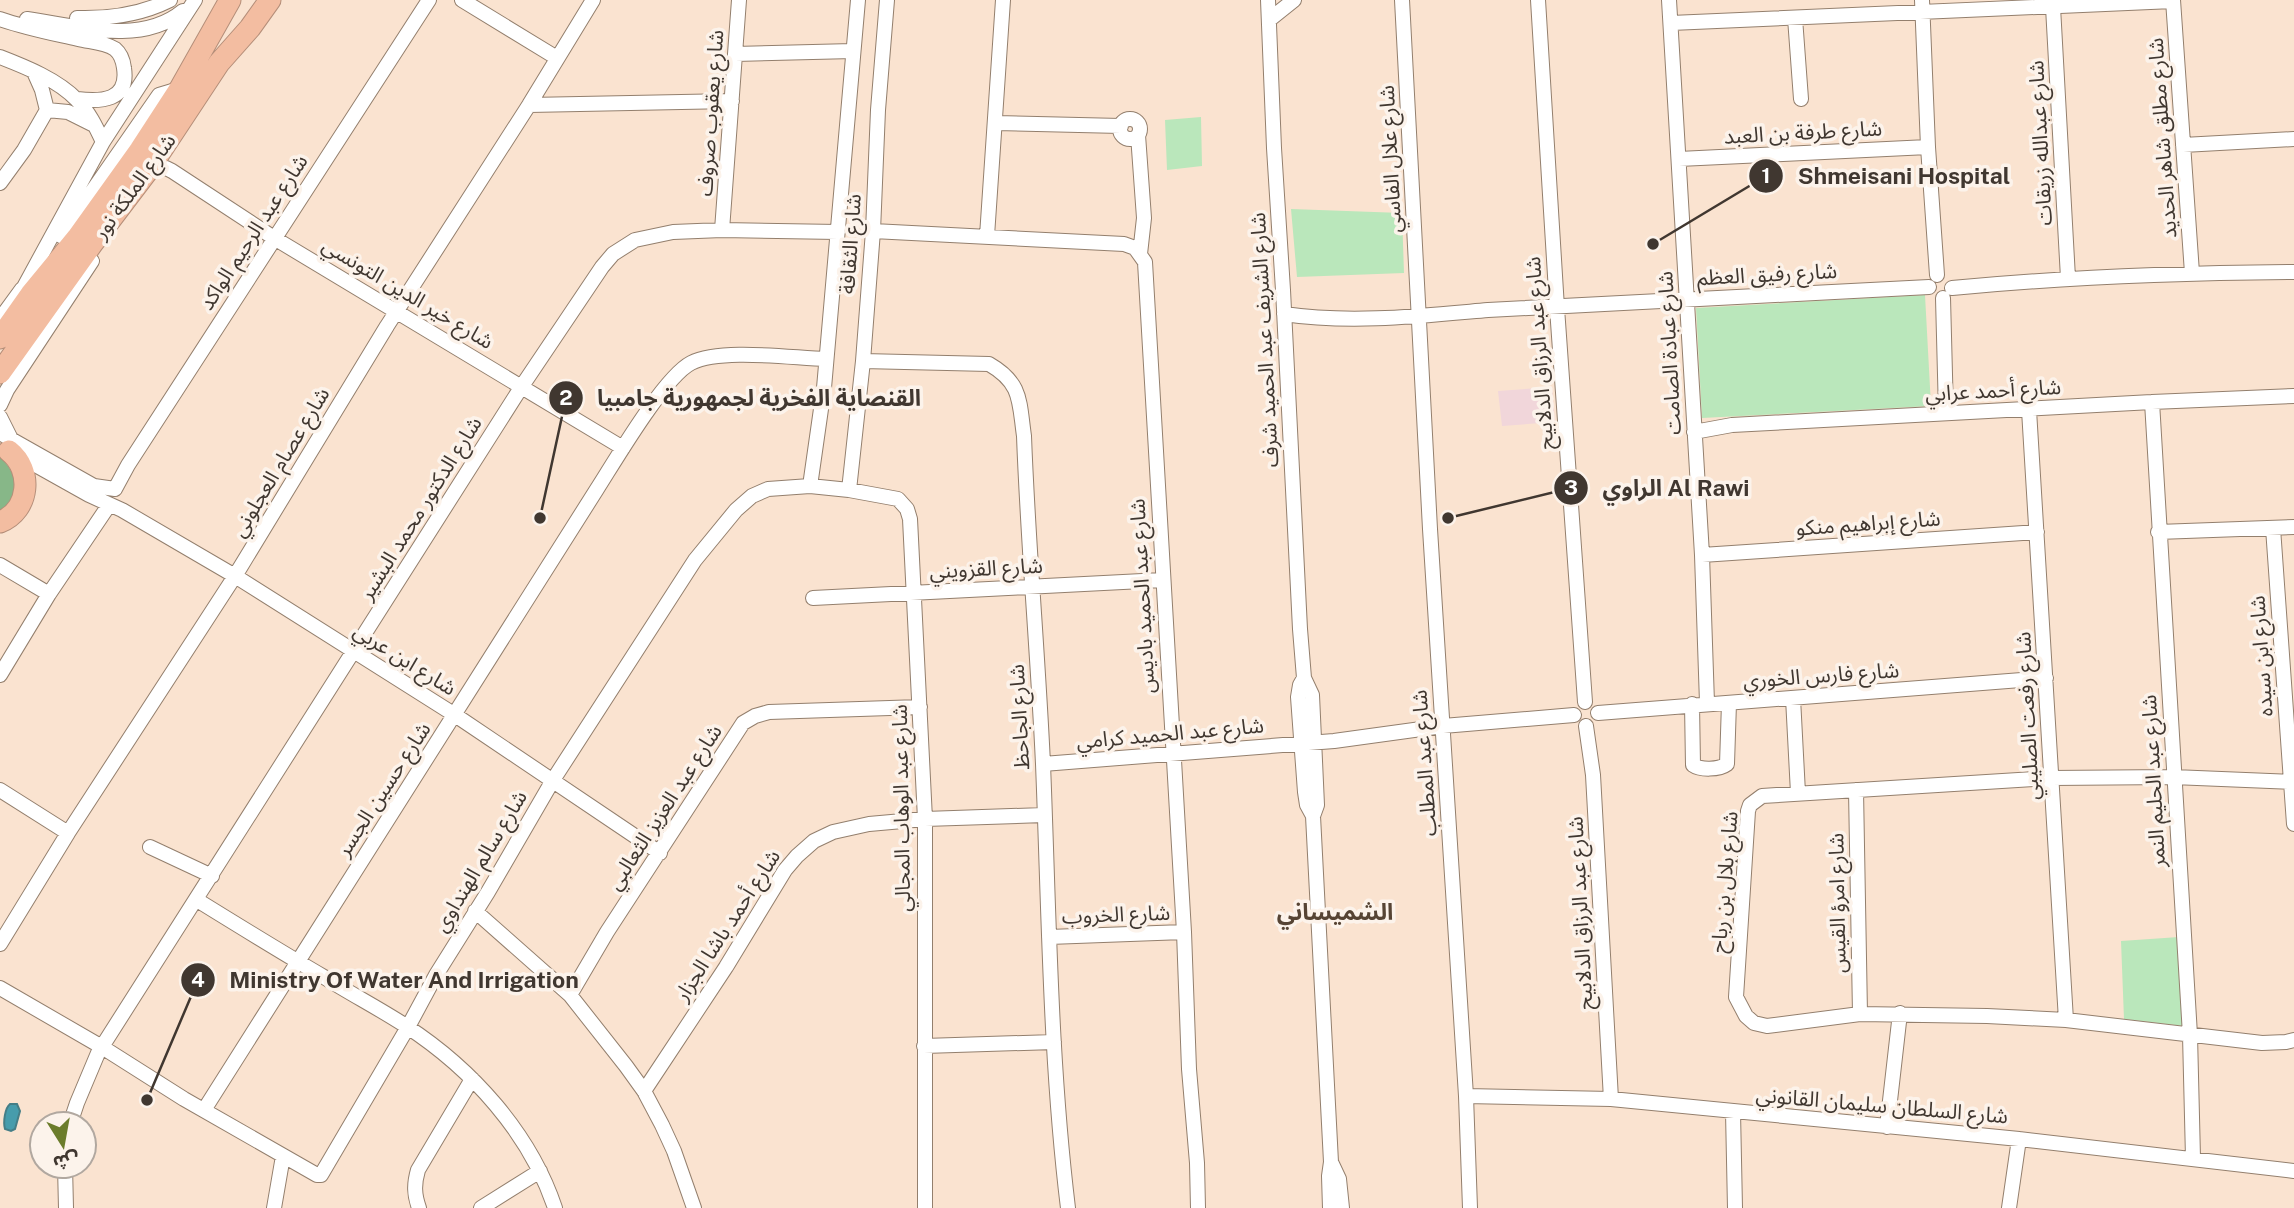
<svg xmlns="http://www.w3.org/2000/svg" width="2294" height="1208" viewBox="0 0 2294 1208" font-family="'Public Sans','Noto Sans Arabic',sans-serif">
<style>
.education{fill:#f1d6da}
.green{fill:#bae7bb}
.forest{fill:#87b788}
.water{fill:#479cac;stroke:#457e87;stroke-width:2}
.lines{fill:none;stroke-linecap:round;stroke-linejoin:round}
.minor-casing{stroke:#937f6d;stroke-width:16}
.highway-casing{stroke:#b48e79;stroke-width:23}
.minor{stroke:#fff;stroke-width:14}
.highway{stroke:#f3bda1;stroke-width:21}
.labels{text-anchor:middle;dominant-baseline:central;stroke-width:7;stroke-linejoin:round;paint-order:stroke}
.street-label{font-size:21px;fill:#403730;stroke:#fcf3eb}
.neighbourhood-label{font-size:23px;font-weight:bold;fill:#564434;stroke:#fcf3eb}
.leader{fill:none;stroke:#403730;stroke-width:2.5}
.callout-dot{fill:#403730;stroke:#fcf3eb;stroke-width:2.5}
.mark-label{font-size:21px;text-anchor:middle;font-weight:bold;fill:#fff}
.callout-label{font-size:23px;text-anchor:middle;font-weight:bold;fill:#403730;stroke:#fcf3eb;stroke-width:7;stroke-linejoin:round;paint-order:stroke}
</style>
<rect width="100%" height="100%" fill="#fae3d0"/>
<!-- education -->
<path class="education" d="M1552,387L1555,422L1502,426L1498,391Z"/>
<!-- green -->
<path class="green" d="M1201,117L1202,166L1167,170L1165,120Z
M1291,209L1402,213L1404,273L1297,277Z
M1925,295L1931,406L1702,418L1696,308Z
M2179,937L2184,1026L2124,1019L2121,941Z"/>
<!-- forest -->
<path class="forest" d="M0,456C19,477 22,494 0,513Z"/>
<!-- water -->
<path class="water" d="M10,1104H17L20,1111L15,1129L11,1131L5,1129C3,1122 5,1108 10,1104Z"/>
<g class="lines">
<!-- minor casing -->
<g class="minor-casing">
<path id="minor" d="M462,0L557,58
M1268,0L1274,148L1283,290L1300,629L1304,678L1312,695L1317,805L1313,816L1331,1162L1329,1176L1330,1208
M1402,0L1430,529L1466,1096L1470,1208
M1538,0L1557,308L1585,702
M1669,0L1702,555L1707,703
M1922,0L1928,147L1937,275
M2173,0L2192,273
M2053,7L2068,278
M77,18C110,19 140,15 170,0
M1795,18L1801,99
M0,19C26,28 52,33 78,39C90,42 104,42 115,49C121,54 123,60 124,68C129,101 101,102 77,99
M27,19C77,26 141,46 183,11
M1269,20L1294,0
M1671,23L2173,1
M735,54L853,51
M0,57C26,67 58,80 77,100C89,112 96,127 103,142
M529,105L732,101
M47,110L68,112L92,124
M1120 129a10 10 0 1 1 20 0a10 10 0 1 1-20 0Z
M996,123L1121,126
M1138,135L1144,218L1140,254
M2183,145L2294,139
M1679,159L1928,147
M147,173L154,167L166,168L172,171L274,238L623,448
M0,183L24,150L47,110L42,90L34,72
M722,230L739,0
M873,231L1124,244L1135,248L1145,262L1184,932L1189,1069L1197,1163L1198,1208
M61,236L159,95L179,89
M987,236L1003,0
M24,287L103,142L195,0
M1952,288C2066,277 2179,273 2294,272
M1943,298L1946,413
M1284,314C1351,324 1421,316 1488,310L1929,287
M0,319L22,289
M863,361L989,364C1022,383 1019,401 1024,436C1028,545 1038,655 1043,764C1049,912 1050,1061 1068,1208
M2152,402L2190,1035L2193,1158
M0,405L7,390L92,261
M2029,410L2066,1020
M0,417L10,437
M1694,432L1732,425L2152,402L2294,396
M0,433L94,486L115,489
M14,453L89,495L122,510L235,576L455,715L660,853
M810,486L824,388L858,0
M115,489L128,465L429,0
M849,490L863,361L873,231L878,110L887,0
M2273,528L2294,824
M2158,532L2294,527
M1702,555L2037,532
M0,565L49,594
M813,598L1162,580
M0,675L49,594L109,505
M1304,678L1300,685L1298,697L1305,792L1307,805L1313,816
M1793,698L1798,793
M1692,704L1693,765C1700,770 1719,770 1727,764L1729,703
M1598,713L2046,678
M1586,726L1593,775L1611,1099
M1043,764L1334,741L1443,726L1574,715
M2294,782L2173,777L2051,778L1762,796L1750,805L1748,811L1736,997L1746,1016L1754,1023L1767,1026L1860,1014L1987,1016L2066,1020L2262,1043L2286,1042L2294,1040
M0,790L68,833
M1856,790L1860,1014
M150,847L212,876
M197,900C239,926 281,952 324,977C351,994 380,1009 406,1026C472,1069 530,1133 555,1208
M475,911L570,995L626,1066L644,1091L662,1125L674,1151L694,1208
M1049,937L1184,932
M0,944L68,833L235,576L387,326L529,105L593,0
M0,988L102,1047L184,1099L317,1175H321L408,1027L436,975L488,892L553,780L695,560L736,510L752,496L768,489L810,486L849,490L898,499L907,509L910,519L925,819V1208
M570,995L607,932L743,723L755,716L769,712L920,707
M924,1046L1054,1042
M644,1091L726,967L785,870L797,856L814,841L833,832L869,824L925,819L1044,815
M1466,1096L1611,1099L2019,1139L2294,1171
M204,1110L597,489C615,461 664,377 691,363C721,348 791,358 826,359
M1733,1112L1735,1208
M70,1124L77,1103L98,1053L522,386L602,267L613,254L635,240L673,232L722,230L838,232
M1887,1127L1900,1013
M1331,1162L1339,1179L1342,1208
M65,1166L66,1208
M274,1208L283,1156
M419,1208C414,1194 414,1184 418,1170L472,1079
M481,1208L540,1171
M2009,1208L2019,1139"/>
</g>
<!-- highway casing -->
<g class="highway-casing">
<path id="highway" d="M0,338L31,294L77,238L140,150L181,87L230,0
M0,373L92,244L149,169L219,63L250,28L270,0
M0,522C30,510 33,470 9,451"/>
</g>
<!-- minor -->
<use href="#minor" class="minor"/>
<!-- highway -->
<use href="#highway" class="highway"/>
</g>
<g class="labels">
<!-- street labels -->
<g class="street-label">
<text transform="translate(710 113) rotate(-86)">شارع يعقوب صروف</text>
<text transform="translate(1803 132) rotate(-3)">شارع طرفة بن العبد</text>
<text transform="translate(2162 138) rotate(-94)">شارع مطلق شاهر الحديد</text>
<text transform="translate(2040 143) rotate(-93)">شارع عبدالله زريقات</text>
<text transform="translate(1390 159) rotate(-93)">شارع علال الفاسي</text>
<text transform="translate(134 186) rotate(-54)">شارع الملكة نور</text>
<text transform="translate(253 232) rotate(-57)">شارع عبد الرحيم الواكد</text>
<text transform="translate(850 244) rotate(-86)">شارع الثقافة</text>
<text transform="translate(1767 274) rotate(-3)">شارع رفيق العظم</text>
<text transform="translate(408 293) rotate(31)">شارع خير الدين التونسي</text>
<text transform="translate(1264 340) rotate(-93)">شارع الشريف عبد الحميد شرف</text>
<text transform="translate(1539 353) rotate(-94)">شارع عبد الرزاق الدلابيح</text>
<text transform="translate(1669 353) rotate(-93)">شارع عبادة الصامت</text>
<text transform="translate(1993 390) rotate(-3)">شارع أحمد عرابي</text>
<text transform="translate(280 462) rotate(-59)">شارع عصام العجلوني</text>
<text transform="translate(420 508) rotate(-58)">شارع الدكتور محمد البشير</text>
<text transform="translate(1868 523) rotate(-4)">شارع إبراهيم منكو</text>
<text transform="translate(986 568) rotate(-3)">شارع القزويني</text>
<text transform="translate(1142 596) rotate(-93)">شارع عبد الحميد باديس</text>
<text transform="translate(2261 656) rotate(-94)">شارع ابن سيده</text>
<text transform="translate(405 659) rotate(32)">شارع ابن عربي</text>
<text transform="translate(1821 675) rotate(-4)">شارع فارس الخوري</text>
<text transform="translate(2027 716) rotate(-93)">شارع رفعت الصليبي</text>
<text transform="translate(1019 717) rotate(-93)">شارع الجاحظ</text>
<text transform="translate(1170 733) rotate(-5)">شارع عبد الحميد كرامي</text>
<text transform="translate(1424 763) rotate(-94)">شارع عبد المطلب</text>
<text transform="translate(2153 781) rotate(-93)">شارع عبد الحليم النمر</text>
<text transform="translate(383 789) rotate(-57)">شارع حسين الجسر</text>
<text transform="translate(664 807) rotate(-57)">شارع عبد العزيز الثعالبي</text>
<text transform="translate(901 808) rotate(-91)">شارع عبد الوهاب المجالي</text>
<text transform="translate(480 861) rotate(-59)">شارع سالم الهنداوي</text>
<text transform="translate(1724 882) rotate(-85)">شارع بلال بن رباح</text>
<text transform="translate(1837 903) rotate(-91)">شارع امرؤ القيس</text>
<text transform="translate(1580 913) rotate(-93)">شارع عبد الرزاق الدلابيح</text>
<text transform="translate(1116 914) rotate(-2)">شارع الخروب</text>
<text transform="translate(727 925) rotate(-57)">شارع أحمد باشا الجزار</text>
<text transform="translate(1882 1105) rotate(5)">شارع السلطان سليمان القانوني</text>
</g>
<!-- neighbourhood labels -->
<g class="neighbourhood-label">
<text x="1335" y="911">الشميساني</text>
</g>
</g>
<!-- callouts -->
<path class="leader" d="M1653 244L1766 176M540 518L566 398M1448 518L1571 488M147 1100L198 980"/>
<g class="callout-dot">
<circle cx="1653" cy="244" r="7"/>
<circle cx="540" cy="518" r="7"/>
<circle cx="1448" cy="518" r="7"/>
<circle cx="147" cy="1100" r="7"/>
<circle cx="1766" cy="176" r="18"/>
<circle cx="566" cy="398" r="18"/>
<circle cx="1571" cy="488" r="18"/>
<circle cx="198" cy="980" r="18"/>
</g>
<g class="mark-label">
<text x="1766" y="183">1</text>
<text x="566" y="405">2</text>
<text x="1571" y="495">3</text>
<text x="198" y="987">4</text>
</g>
<g class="callout-label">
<text x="1904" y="184">Shmeisani Hospital</text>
<text x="759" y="406">القنصاية الفخرية لجمهورية جامبيا</text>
<text x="1676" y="496">الراوي Al Rawi</text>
<text x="404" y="988">Ministry Of Water And Irrigation</text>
</g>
<!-- north arrow -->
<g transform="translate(63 1145) rotate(169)"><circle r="33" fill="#fcf3eb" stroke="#b1a8a0" stroke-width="2"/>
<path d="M0-5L12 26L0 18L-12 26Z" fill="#6b7c2b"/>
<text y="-10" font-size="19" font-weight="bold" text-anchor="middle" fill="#403730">ش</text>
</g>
</svg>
